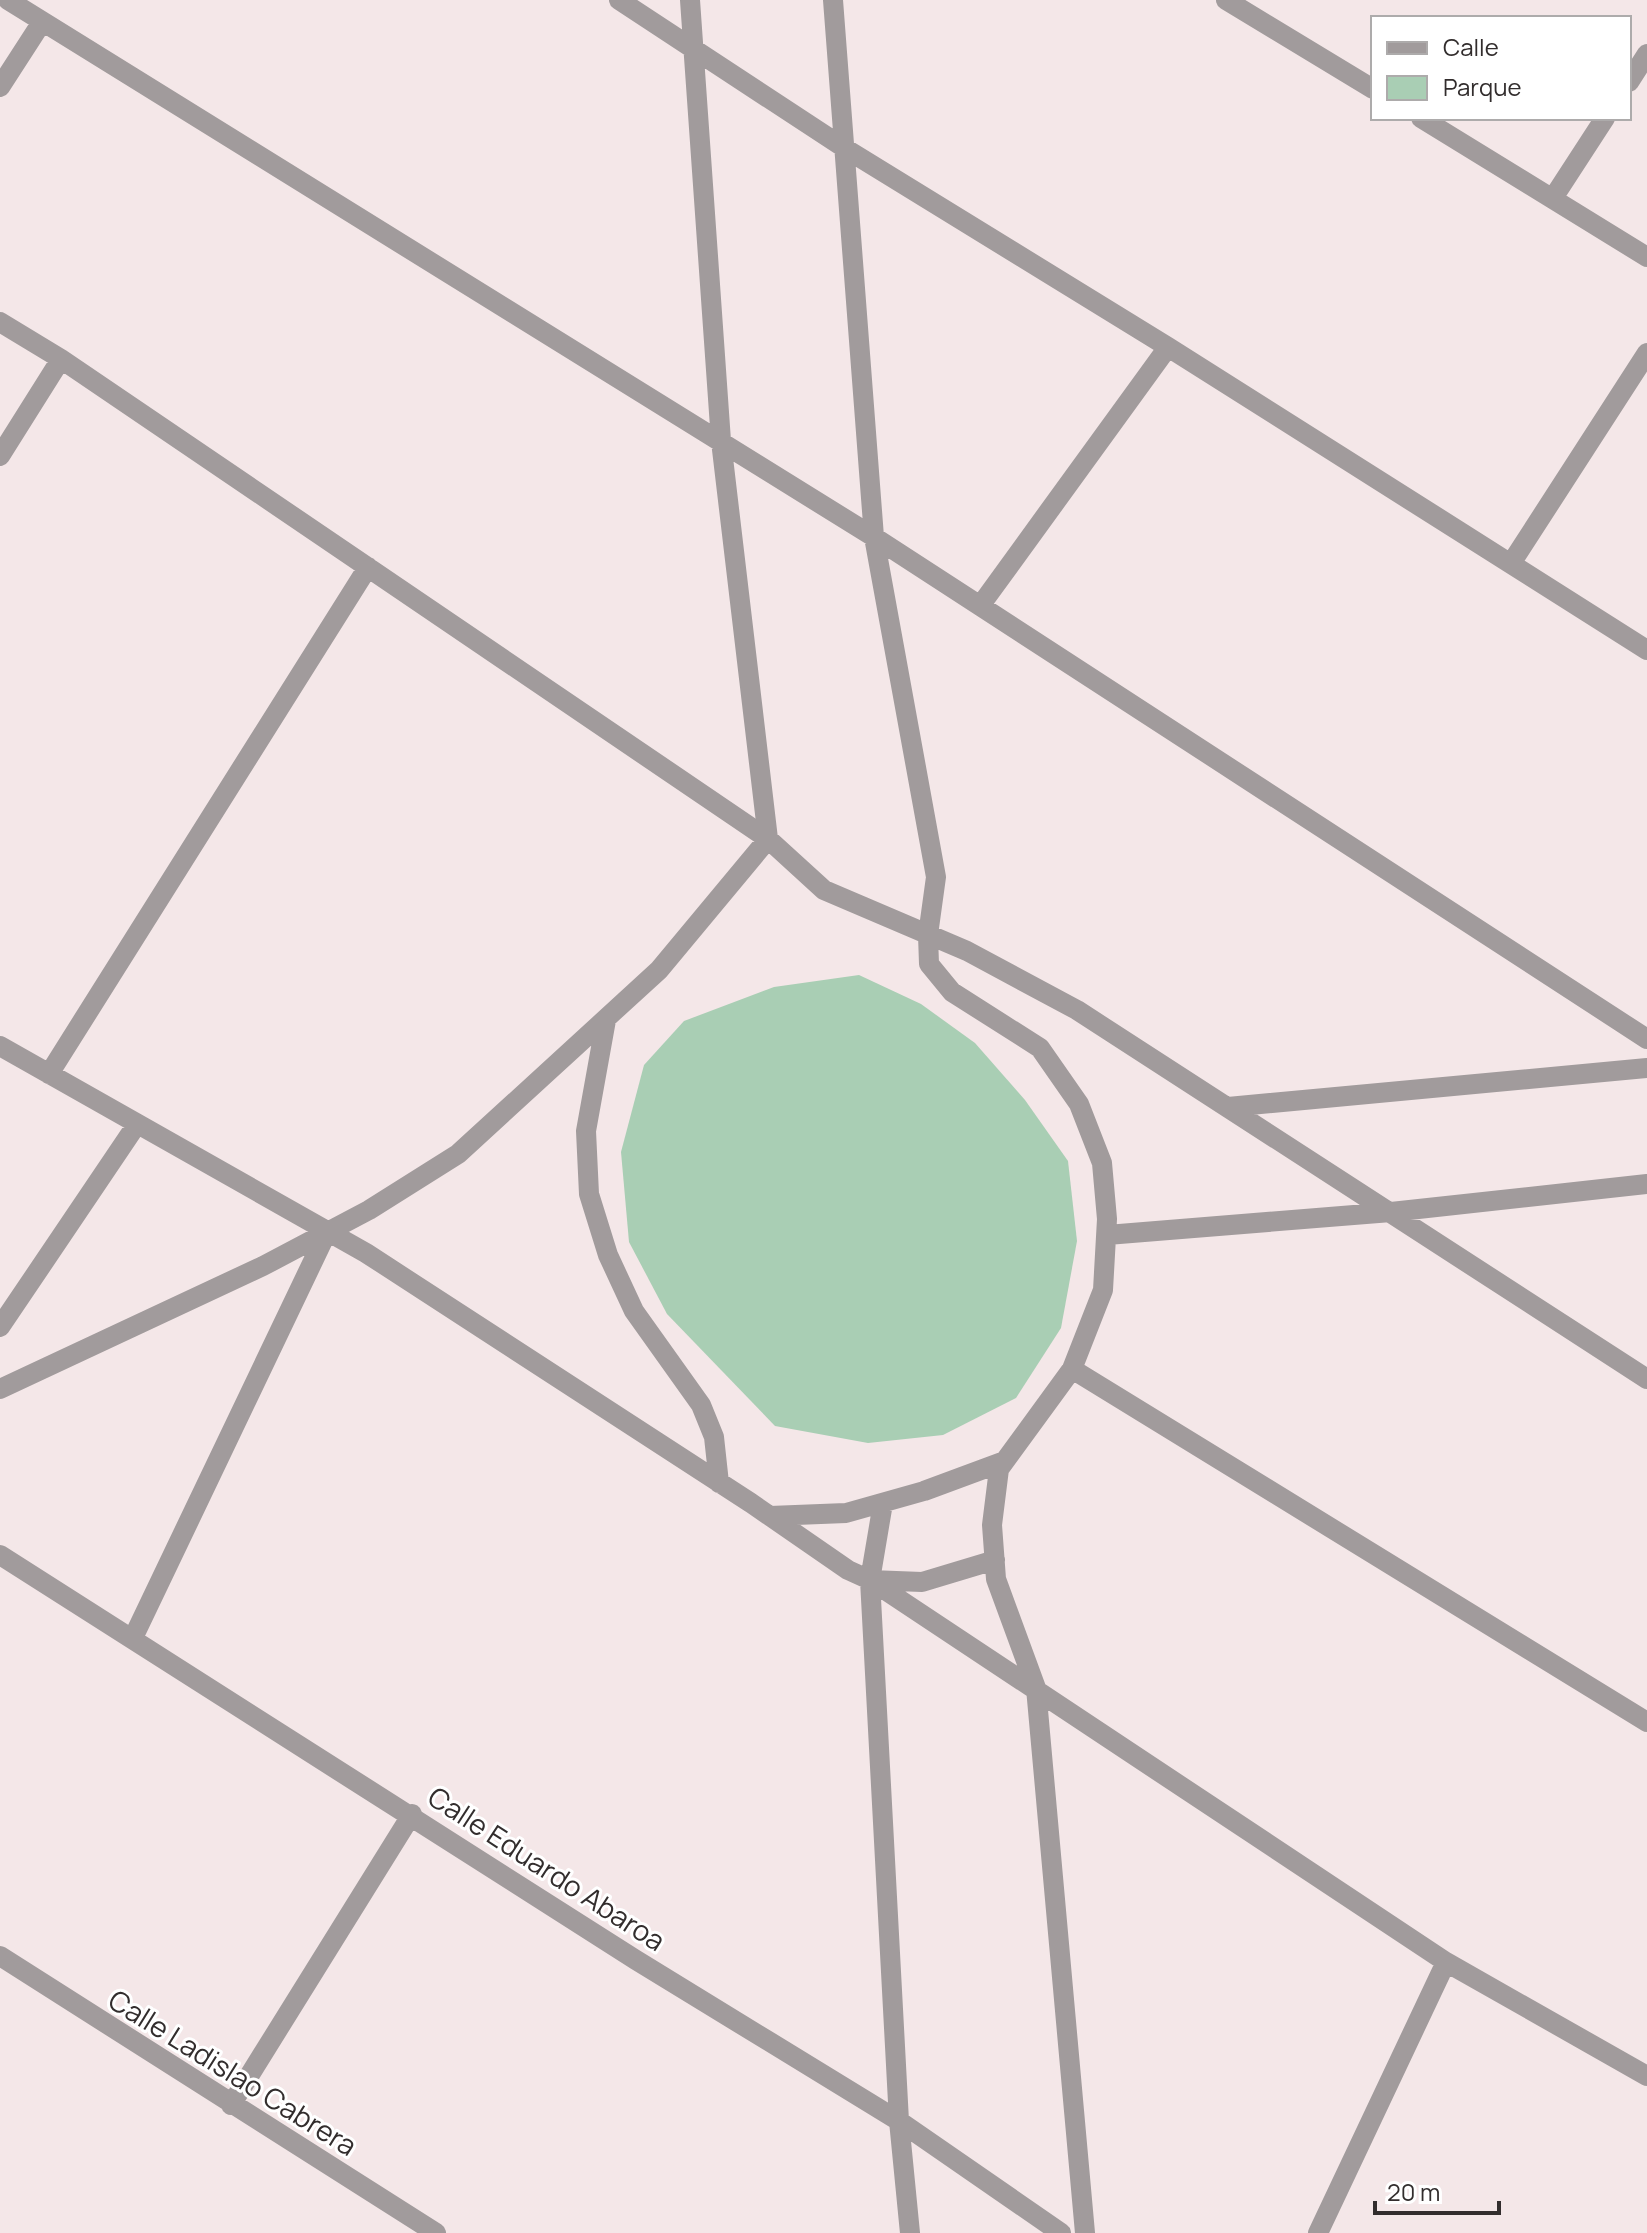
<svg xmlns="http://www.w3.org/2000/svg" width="1647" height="2233" viewBox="0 0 1647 2233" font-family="Manrope,sans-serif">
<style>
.green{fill:#a9ceb4}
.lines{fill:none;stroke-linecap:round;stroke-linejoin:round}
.minor{stroke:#a19b9c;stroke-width:20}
.labels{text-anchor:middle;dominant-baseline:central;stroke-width:6;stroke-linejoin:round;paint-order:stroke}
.street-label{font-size:28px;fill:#322d2d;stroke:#fff}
</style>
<rect width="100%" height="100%" fill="#f4e7e8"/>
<!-- green -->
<path class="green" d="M859,975L921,1004L975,1043L1025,1100L1068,1161L1077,1241L1061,1328L1016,1398L943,1435L868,1443L775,1426L667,1314L629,1242L621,1152L644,1065L684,1021L774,987Z"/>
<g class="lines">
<!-- minor -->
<path class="minor" d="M8,0L874,537L1647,1039
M619,0L846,149L1168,347L1647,650
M833,0L874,537L936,877L928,935L929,964L952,992L1040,1048L1079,1104L1102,1163L1107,1219L1103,1290L1072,1369L999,1469L992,1525L996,1579L1036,1688L1085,2233
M1226,0L1373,89
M1629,82L1647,54
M0,87L42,22
M1421,118L1647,257
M1553,198L1605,118
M0,322L61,359L768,839L824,890L967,951L1077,1010L1647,1379
M0,456L61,359
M1512,562L1647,353
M980,606L1168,347
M606,1020L586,1131L589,1194L608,1255L634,1311L701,1405L714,1437L719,1483
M0,1046L366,1253L751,1503L848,1570L870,1580L922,1582L995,1560
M49,1074L368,567
M1228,1107L1647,1068
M1107,1235L1391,1212L1647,1184
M0,1327L137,1124
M1072,1369L1647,1722
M0,1389L263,1266L369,1210L458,1154L659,970L768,839L721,441L690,0
M883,1503L870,1580L899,2121L910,2233
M770,1516L846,1513L924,1491L1005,1461
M0,1555L636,1960L899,2121L1061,2233
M870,1580L1446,1962L1647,2076
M133,1638L327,1232
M0,1956L436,2233
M231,2105L412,1814
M1318,2233L1446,1962"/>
</g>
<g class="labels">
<!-- street labels -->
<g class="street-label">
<text transform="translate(547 1868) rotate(33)">Calle Eduardo Abaroa</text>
<text transform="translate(233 2072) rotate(32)">Calle Ladislao Cabrera</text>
</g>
</g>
<!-- legend -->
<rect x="1371" y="16" width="260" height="104" fill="#ffffff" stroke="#adabab" stroke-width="2"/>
<rect x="1387" y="42" width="40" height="12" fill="#a19b9c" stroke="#adabab" stroke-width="2"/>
<text x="1443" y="56" font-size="24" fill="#322d2d">Calle</text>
<rect x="1387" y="76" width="40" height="24" fill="#a9ceb4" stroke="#adabab" stroke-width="2"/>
<text x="1443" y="96" font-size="24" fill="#322d2d">Parque</text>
<!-- scale -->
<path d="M1375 2201v12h124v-12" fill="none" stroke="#322d2d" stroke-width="4"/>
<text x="1387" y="2201" font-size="24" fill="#322d2d" stroke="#ffffff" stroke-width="6" paint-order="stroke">20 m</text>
</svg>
